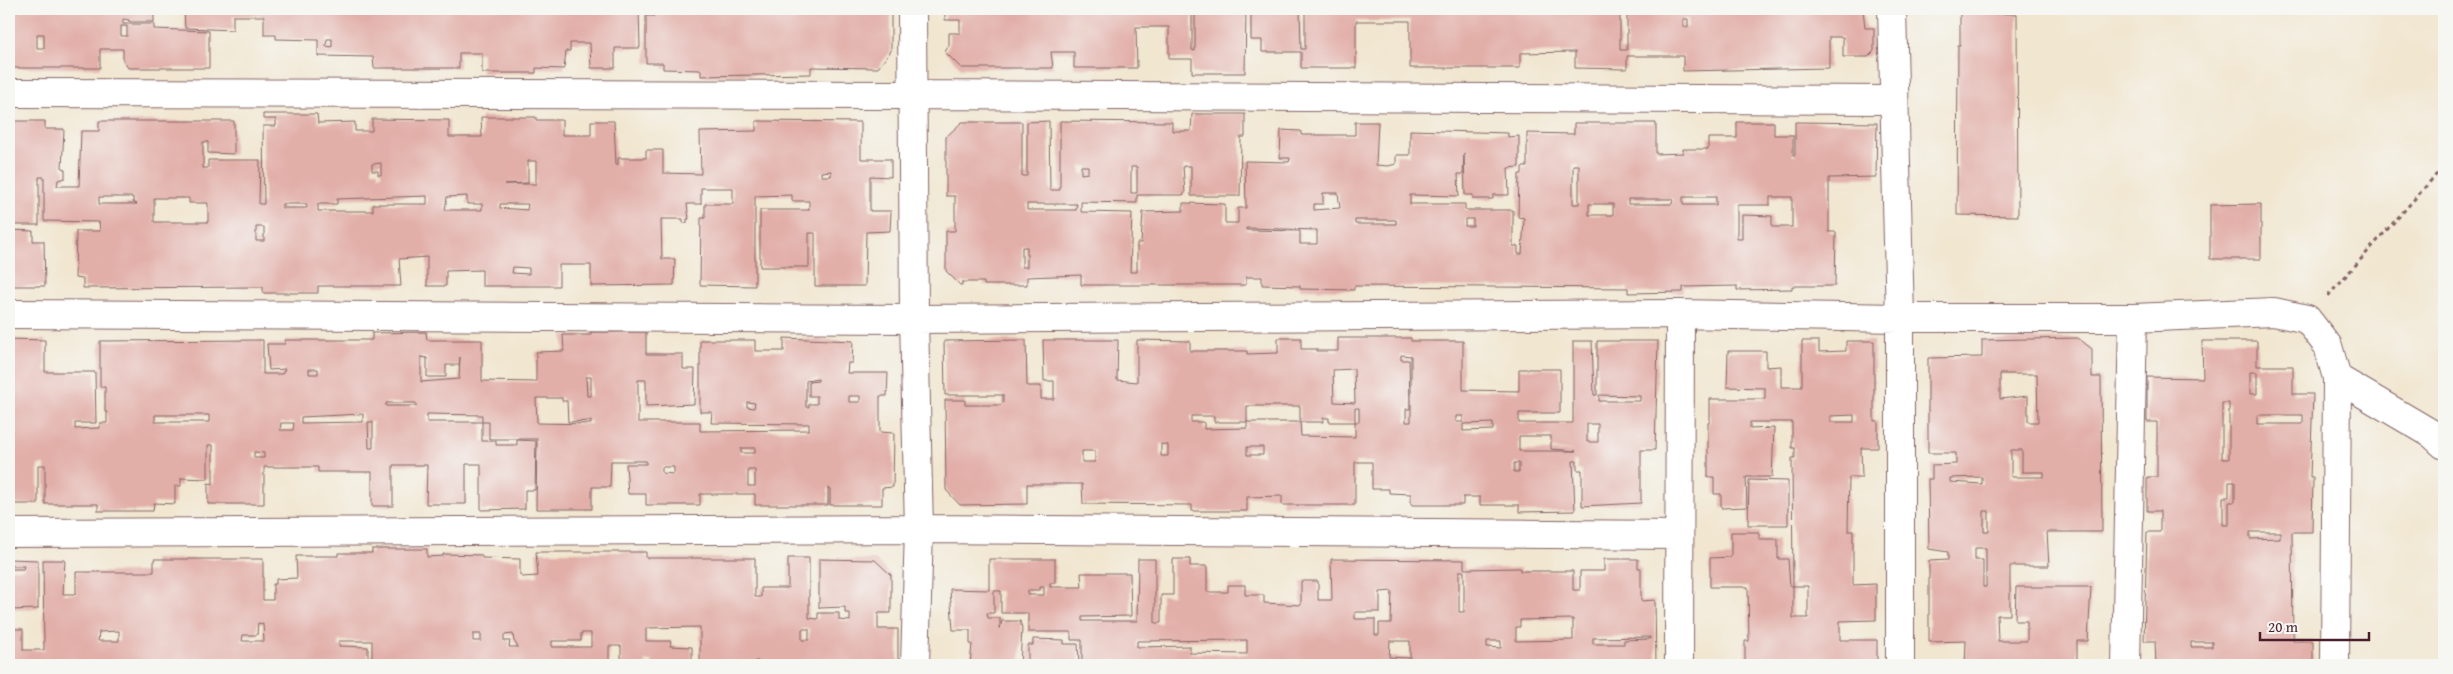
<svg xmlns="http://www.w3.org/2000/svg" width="2453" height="674" viewBox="0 0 2453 674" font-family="'Gentium Book Plus',serif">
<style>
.building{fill:#e2aea8;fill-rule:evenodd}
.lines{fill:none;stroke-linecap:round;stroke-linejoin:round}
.minor-casing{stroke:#846565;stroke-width:30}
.path{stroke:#846565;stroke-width:3;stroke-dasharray:4 4;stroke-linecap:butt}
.minor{stroke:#fff;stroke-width:28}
</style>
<rect width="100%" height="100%" fill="#f6f6f2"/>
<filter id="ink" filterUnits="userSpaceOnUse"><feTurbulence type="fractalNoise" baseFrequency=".02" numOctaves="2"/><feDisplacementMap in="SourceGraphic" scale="10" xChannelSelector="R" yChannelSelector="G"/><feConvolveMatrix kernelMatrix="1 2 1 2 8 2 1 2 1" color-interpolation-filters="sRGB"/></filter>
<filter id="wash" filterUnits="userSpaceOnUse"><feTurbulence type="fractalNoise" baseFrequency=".0096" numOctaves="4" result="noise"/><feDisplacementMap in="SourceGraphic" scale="20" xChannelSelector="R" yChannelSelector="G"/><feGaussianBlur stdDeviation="1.12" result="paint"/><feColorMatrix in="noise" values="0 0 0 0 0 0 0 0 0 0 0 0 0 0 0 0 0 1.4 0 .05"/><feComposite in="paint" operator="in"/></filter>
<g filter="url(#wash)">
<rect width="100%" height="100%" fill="#f1e6d0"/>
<g id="blocks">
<!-- building -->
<path class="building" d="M9,9H23V11H26V9H154V22H129V20L123,19V24H154V29L209,31V68H128L123,60V49H100V68H9ZM121,26H127V36H121ZM37,34H44V48H37Z
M184,9H639L640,48H615V68H591L590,43H570V51H566L564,69L536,68V73H482V53H459V68H374L373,57L318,56V40L276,39V35H264V16H233V30L185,28ZM327,39H332V47L326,46Z
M654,9L791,11H809V9H891V51L878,68L811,67V74L701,76V70L663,69V63H646V16H654Z
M967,9H1192V50L1195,51V9H1246L1245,73H1192V59H1169V27H1136L1137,68H1074V52H1051L1053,68H961L945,52L949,45V33H960V20H945V13H967Z
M1260,9H1300L1301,49H1305V9H1620V50H1627V9H1793V13H1797V9H1863L1865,28H1874V51L1868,57H1843V37H1829V68L1683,71V56H1627V69L1575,68V52L1520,53V68H1410V21H1356V68H1301V52H1262V40H1251V13H1261ZM1683,19H1688V27H1683Z
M1960,13L2017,14L2018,216L1957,215L1958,45H1960Z
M263,114H317L318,123L355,122V131H372V119L449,120V137H482L481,117H536V120H562V135H591V121H614L616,165H618V158H646V150H663V173L701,174L700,132L756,131V121L861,122V159H891V177L870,176V211H891L890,231L866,232L865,286H815V233H809V267H760V210H809V201H792V195L755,196V286L700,285L701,218H705V204H733V188H701V204H687L689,219H687V223H683V219H661L662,259H675L674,285L591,286V265H559V286H482V270L446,271V286H427V257L399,259L401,286H318V293H263V287L83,288V279L75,278L76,231H100L99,222L44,221V177H39V225H9V125H12V121H45V129H64L62,168L65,170V178L58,180L57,186H79L81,131H99V121H234V154L208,153V142H203V168H208V160H260L259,204H264L263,126H276V119H263ZM528,161H536V184H504L528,183ZM381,163V175H378V171H372V164ZM831,171V176H821V172ZM427,196V204H373V211H318V204H337V199ZM467,196V204H482V210H445L447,197ZM99,197H133V202L137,204H99ZM154,198H189V203H208V222H154ZM282,204H307V208H282ZM500,204H528L527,210L500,208ZM256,227H264V241H256ZM513,267L529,268V274L512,273Z
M1192,114H1245V137H1241L1240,196H1191V166H1183L1185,193L1183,195H1137V203L1081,202V212L1132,213L1130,272H1137V243H1141L1143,212L1183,211V203L1225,204V223H1238V208H1246L1245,161L1289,162L1290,158H1280L1281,130L1301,131V135H1355V122H1378L1376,165L1388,166L1396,164V155H1410V130L1508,133V137L1519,136V167L1508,168L1509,195H1493V199H1473V195H1465L1464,153L1463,174H1458L1459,196L1410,195V204H1465V210H1513V246H1518V254H1522L1524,218L1518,217L1519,174H1522V167H1527V133L1574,134V123H1656V154L1683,153V149H1708V138H1737V122H1774V135H1793V155H1795V122L1877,123L1876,177L1829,178V232H1836L1835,286H1792V289L1737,290V286L1683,287V292L1628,293V288L1354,286V290L1300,289V286L1262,285V277H1246V285H1081V275L1027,277V285H984V282H962V285H960L946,271V231H955V196H946V137L962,122H1022V176H1027V122L1049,121L1050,190H1060V121L1172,122V131H1191ZM1573,165H1579V204H1573ZM1081,166H1088V173L1081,174ZM1131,167H1137V193H1131ZM1323,193H1338L1340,208L1314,210V204H1323ZM1683,197H1716V205H1683ZM1770,197H1792V227H1772V216L1742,215V239H1737V205H1770ZM1628,199H1673L1672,204H1628ZM1027,204H1077L1076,210H1027ZM1589,204H1613V215H1589ZM1465,219H1473V226H1465ZM1355,220H1396V224H1355ZM1246,228L1317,230V244H1300V231L1246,230ZM1022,247H1027V267H1022Z
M2261,204V259H2210V205Z
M10,230L33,231V241H44L45,286H9Z
M426,332L427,340H482V381L536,382V352L564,351L563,335H591V332H646V354H683V369H695L694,404L646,406V380H638V422H700V431L809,430V424L711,423L712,412H700V340H755V351H784V338L853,341L852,363H848L847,373H888L887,396H880V432L894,433L893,487L882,488V505H830V489L828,488V505H755V494H700V505H646V494H628L626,464H646V461H611L610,487H592V509H536L537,439H489V422H482V441H496V445H517V440L536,441L535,490H525V509L481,510V464H466V504H426L427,465H393V506H372V472H318V467H264V504H208V483L213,484V445H208V479L181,478V486H175V504L154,503L153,511H98V504H45V465H38V504H9V339L45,340V372H95L96,423H75V429L100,428V423H107V412H105V387H100V341L263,340V374H282L285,369L269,370L267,344H285V340H372V333ZM421,357L427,358V377H446V365H459L460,357L459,379L421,382ZM309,369H318V374H309ZM586,377H591V396H587ZM818,379V381L809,382V396H817V404H809V407H806V381ZM849,396H860V402H849ZM536,398H562V401H567L568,422L591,421V424L537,423ZM747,402L755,403L754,408L747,407ZM386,403H416V406H386ZM363,414V422L301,423V417ZM427,414L482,415V422H427ZM155,415H209V422H155ZM368,422H373V448H369ZM281,423H294L293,430H280ZM741,448H755V453H741ZM254,452L264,453V458H254ZM662,467H674V474L662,473ZM748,470H755V486H748Z
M1278,338H1301V349H1317V351H1338V338H1411V341H1463V390L1519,391V369H1560V413H1519V423H1573V341H1592L1594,395H1597V341H1658L1655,450H1641V503L1582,506V470H1577V461H1573L1575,511L1519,512V505H1480V497H1463V505H1411V494L1389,493V489H1372V462H1355V505H1282V496L1247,497V511H1192V505L1083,504L1082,484H1027V504L960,505L946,490L945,400H965V405H1001L1003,403V395H945L944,341L1026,340L1027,386H1041V399H1054V381H1044L1043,340H1118L1117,380L1137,382V340L1190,341V351H1247V354L1278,353ZM1401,355L1411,356V422H1406V409H1410L1409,360H1401ZM1354,369L1355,403L1334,402L1333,370ZM1599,395L1640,396V401H1599ZM1247,406H1300V422H1247ZM1355,408H1359V422H1355ZM1191,416H1214V422H1247V428L1204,429V422H1191ZM1456,416H1463V422H1456ZM1323,418H1329V422H1355V437L1301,436L1300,422H1323ZM1493,423V430L1463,431V424ZM1587,424H1598V442H1587ZM1519,436H1551V449L1576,451H1519ZM1161,444L1168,445V456H1161ZM1247,447H1263V455H1247ZM1082,451H1095V462H1082ZM1514,463H1519V472H1514Z
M2078,338L2092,349V377H2101L2102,532H2047L2049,566H2010V615H1997L1998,641H2027V621H2015L2016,587H2091L2088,641H2077V665H1965L1966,641L1929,642V561L1948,560V552L1929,549L1928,479H1932V465L1956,464V453H1928V358L1982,357V340ZM2000,374H2037L2038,422H2028V396L2000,399ZM2011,450H2022V472H2044V477H2011ZM1982,477V484L1950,482V478ZM1984,511H1989V532H1984ZM1975,548H1986V587H1983V560H1975Z
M1802,341H1819V352L1846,351V341H1874V421H1878V448H1861L1862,477H1849L1848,531H1853V585L1876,584V620L1840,621V640H1877V665H1745V641H1749L1748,587H1710V558L1731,557V532H1759V539H1778V559H1788L1790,586H1793L1792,458H1795V448H1792V422H1750V429L1774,428L1772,477H1746L1747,507L1721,508V494H1714V477H1708V422H1710V399H1765V388L1727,387L1728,351H1766V367L1781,366V387H1802ZM1854,415V422H1830V416ZM1793,586H1808V618H1793Z
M2202,341H2257V366H2293V394H2313L2310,477H2313L2312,532H2292L2293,641H2313V665H2156L2155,641H2144L2147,532H2160V511H2147V477H2157V422H2147V377L2203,378ZM2250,372H2257V394H2250ZM2222,403H2229V459H2222ZM2257,415H2303V424H2257ZM2229,482H2235V502H2229V525H2223V497H2229ZM2250,532H2280V538L2250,539ZM2191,642H2212V647H2191Z
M1749,480L1788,481V525H1748Z
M372,549H427V557L443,556V554L482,555V558L520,559V575L522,577L538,576L536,552H646V558H755V597H761V588H788V558H809V618L818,619V613H839V620L850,621V613H845V607L819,608V559L875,560L891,575V613H878V629H898V665H850V661L809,662V665H758V661H755V665H700V627L646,628V641H671L670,646L692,647V665H652V661H646V665H621V646H609V665H372V641H339V646L368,647V665H9V629H23V650H44L43,560H65L63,594H76V572H154V559H263V600H273V584H276V579L297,578L296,556H338V553H372ZM258,623L263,624L264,641H242L243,635H257ZM802,629H809V640H802ZM119,631V641H98L99,632ZM581,633H591V647H552V641H581ZM473,634H481V641H473ZM513,634L514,641L518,647H509L510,641H504V635Z
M9,559L38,560V609L9,610V569H23L24,566H9Z
M989,559H1055V583H1050V587H1082L1081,573H1130L1131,616L1082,617V621H1137L1138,559H1155V623H1161V595H1173V559H1190V566H1207V592H1228V585H1245V595H1264V603L1301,605V581H1318V600H1332L1331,559L1464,560V569L1520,568V571H1573V590H1580V571H1604V559H1638V568H1641V601L1655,600L1656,665H1082V640H1071V632H1028V613H1001V591H994V613H987L988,618H1000V629L1002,621H1020L1022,628L1020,665H970L972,644H970V630H953L950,589L989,590ZM1459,571H1464V612H1459ZM1040,587H1044V595H1028V590H1040ZM1392,591L1391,623H1379V635H1375V619H1355V612H1380V592ZM1573,619V640L1516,641V627H1520V620ZM1650,637V639L1624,640V644H1593V638ZM1247,640V654L1190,653V646L1137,647V641ZM1390,641H1410V658L1389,657ZM1487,641H1501V648L1487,647Z
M1033,639L1064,640V644H1078L1079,665H1028V645H1033Z"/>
</g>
</g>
<g filter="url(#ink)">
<use href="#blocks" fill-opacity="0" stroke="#846565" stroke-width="1"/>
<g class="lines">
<!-- minor casing -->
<g class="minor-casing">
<path id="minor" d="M912,9L914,319L919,529L915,665
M1892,9L1900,318V665
M9,93L914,95L1893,100
M9,314L914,319L1680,314L1900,318H2133L2274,312L2307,319L2328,346L2337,378L2335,665
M2337,378L2432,434L2444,445
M9,533L919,529L1679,535
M1679,665L1680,314
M2126,665L2133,318"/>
</g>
<!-- path -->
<path class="path" d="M2328,296L2444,166"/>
<!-- minor -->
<use href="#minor" class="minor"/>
</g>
</g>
<!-- margin -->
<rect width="2453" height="674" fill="none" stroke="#f6f6f2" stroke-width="30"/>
<!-- scale -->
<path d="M2260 632v8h109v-8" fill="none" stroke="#4a1f2b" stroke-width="2.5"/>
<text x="2268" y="632" font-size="15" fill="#4a1f2b" stroke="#f6f6f2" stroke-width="4" paint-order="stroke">20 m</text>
</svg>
